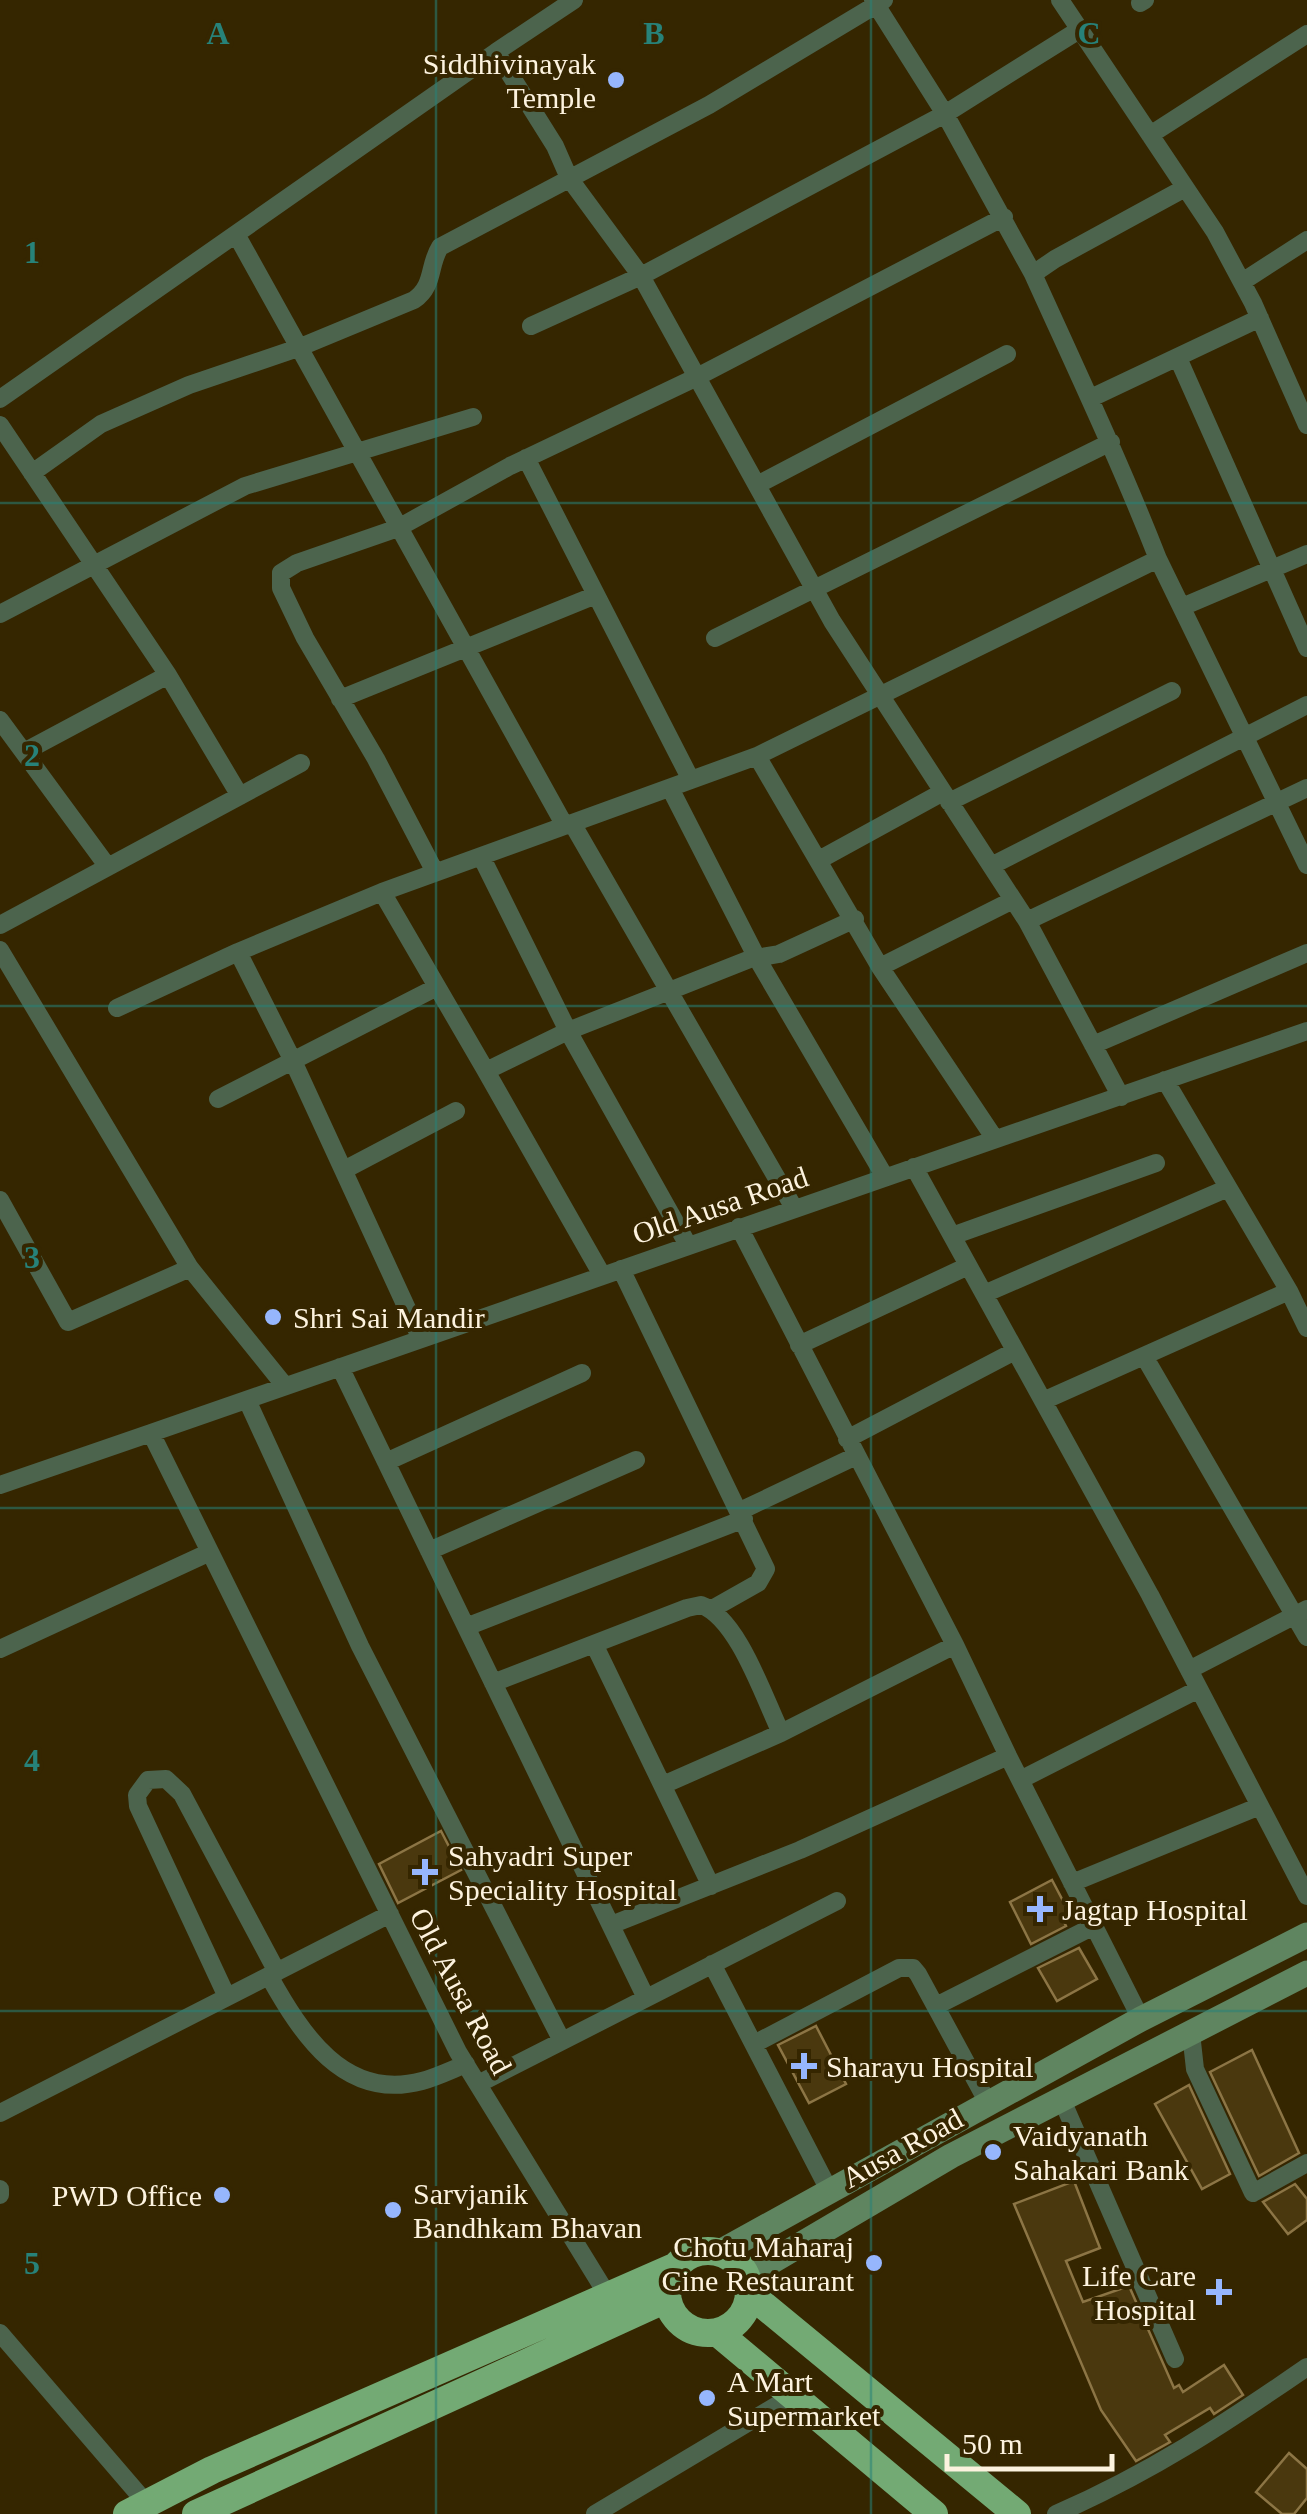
<svg xmlns="http://www.w3.org/2000/svg" width="1307" height="2514" viewBox="0 0 1307 2514" font-family="'Times New Roman',serif">
<style>
.building{fill:#4a380e;stroke:#8c7545;stroke-width:2.5}
.lines{fill:none;stroke-linecap:round;stroke-linejoin:round}
.minor{stroke:#4c644d;stroke-width:18}
.secondary{stroke:#5f8560;stroke-width:25}
.trunk{stroke:#73aa74;stroke-width:28}
.grid{fill:none;stroke:#278279;stroke-width:2.5;stroke-opacity:0.55}
.poi-dot{fill:#96b6fd;stroke:#352600;stroke-width:4}
.labels{text-anchor:middle;dominant-baseline:central;stroke-width:8;stroke-linejoin:round;paint-order:stroke}
.poi-label{font-size:30px;fill:#fdf3df;stroke:#352600;text-anchor:start}
.street-label{font-size:30px;fill:#fdf3df;stroke:#352600}
.grid-label{font-size:32px;text-anchor:middle;font-weight:bold;fill:#278279;stroke:#352600;stroke-width:8;stroke-linejoin:round;paint-order:stroke}
</style>
<rect width="100%" height="100%" fill="#352600"/>
<!-- building -->
<path class="building" d="M441,1831L461,1870L398,1903L379,1864Z
M1052,1880L1072,1918L1064,1922L1066,1926L1031,1944L1010,1902Z
M1079,1948L1097,1979L1057,2001L1038,1968Z
M816,2026L846,2084L809,2103L778,2045Z
M1252,2050L1299,2153L1259,2176L1210,2072Z
M1189,2085L1230,2174L1202,2189L1155,2104Z
M1074,2181L1100,2248L1066,2261L1083,2302L1129,2286L1174,2388L1179,2385L1183,2392L1224,2365L1243,2395L1214,2414L1210,2408L1165,2435L1170,2442L1136,2461L1101,2410L1014,2204Z
M1295,2184L1307,2199V2220L1288,2234L1263,2202Z
M1289,2453L1307,2469V2498L1294,2514H1282L1256,2492Z"/>
<g class="lines">
<!-- minor -->
<path class="minor" d="M574,0L496,52L555,146L569,178L641,276L832,621L1027,921L1121,1097
M873,0L945,114L1079,30
M1060,0L1215,232L1253,303L1307,425
M1140,3L1145,0
M1150,135L1307,34
M236,234L565,826
M1242,282L1307,240
M531,326L641,276L945,114L1033,274
M1178,358L1307,648
M1091,398L1260,318
M0,399L496,52
M0,425L168,675L24,752
M526,458L691,780
M32,473L101,424L189,385L298,348L414,300C435,285 428,266 440,247L709,105L884,0
M757,485L1007,354
M1158,559L1307,865
M1182,607L1307,554
M0,614L245,486L473,417
M715,638L1111,442
M168,675L240,796
M340,699L596,595
M0,720L108,867
M757,756L1158,559C1120,462 1076,369 1033,274L1055,259L1185,188
M670,788L758,960L885,1177
M949,802L1172,691
M572,823L794,1208
M481,856L568,1031L688,1245
M819,860L943,792
M991,866L1307,705
M435,872L376,759L305,638L281,588V573L297,563L398,528L510,466L697,377L1004,217
M382,892L486,1071L568,1031L750,959L779,954L855,919
M1027,921L1307,788
M0,925L301,763
M0,950L190,1268L285,1386
M880,967L1013,900
M117,1008L238,952
M1093,1045L1307,953
M486,1071L602,1275
M1165,1080L1289,1291L1307,1328
M218,1099L437,987
M914,1167L1150,1595L1307,1896
M344,1170L456,1111
M0,1200L68,1322L190,1268
M739,1227L955,1645L1008,1756L1141,2019
M952,1236L1156,1163
M621,1269L766,1569L758,1583L712,1609
M984,1294L1228,1188
M421,1339L293,1061L238,952L382,892L757,756L880,967L995,1139
M799,1345L968,1266
M1144,1356L1307,1637
M340,1367L646,1998
M247,1400L360,1646L562,2041
M1043,1401L1289,1291
M151,1433L1307,1031
M847,1439L1015,1351
M386,1462L582,1373
M0,1485L151,1433L458,2052L608,2296
M740,1511L856,1456
M429,1551L636,1460
M466,1627L744,1519
M594,1644L711,1886
M0,1649L210,1552
M1189,1670L1307,1609
M493,1683L687,1608L701,1605C738,1618 764,1698 781,1733
M1020,1780L1199,1689
M663,1785L781,1733L955,1645
M1072,1883L1260,1806
M611,1925L800,1850L1008,1756
M712,1964L829,2190
M269,1976C301,2033 344,2102 422,2081C437,2077 451,2070 466,2064
M227,1997L138,1806L137,1795L148,1780L166,1779L182,1794L277,1972
M936,2006L1094,1926
M1191,2033L1195,2069L1253,2193L1307,2163
M754,2044L899,1968H913L918,1974L988,2103
M478,2084L837,1901
M1062,2100L1175,2359
M0,2113L390,1914
M0,2189V2195
M0,2333L147,2504
M595,2514L794,2395
M1056,2514C1150,2473 1223,2425 1307,2367"/>
<!-- secondary -->
<path class="secondary" d="M720,2252L1141,2019L1307,1935
M747,2276L951,2156L1307,1973"/>
<!-- trunk -->
<path class="trunk" d="M667 2292a41 41 0 1 1 82 0a41 41 0 1 1-82 0Z
M750,2294L1017,2514
M718,2333L934,2514
M127,2514L212,2470L674,2267
M196,2514L666,2299"/>
</g>
<!-- grid -->
<path class="grid" d="M436,0V2514M871,0V2514M0,503H1307M0,1006H1307M0,1508H1307M0,2011H1307"/>
<!-- markers -->
<g class="poi-dot">
<circle cx="616" cy="80" r="10"/>
<circle cx="273" cy="1317" r="10"/>
<path d="M420 1857h10v10h10v10h-10v10h-10v-10h-10v-10h10z"/>
<path d="M1035 1894h10v10h10v10h-10v10h-10v-10h-10v-10h10z"/>
<path d="M799 2051h10v10h10v10h-10v10h-10v-10h-10v-10h10z"/>
<circle cx="993" cy="2152" r="10"/>
<circle cx="222" cy="2195" r="10"/>
<circle cx="393" cy="2210" r="10"/>
<circle cx="874" cy="2263" r="10"/>
<path d="M1214 2277h10v10h10v10h-10v10h-10v-10h-10v-10h10z"/>
<circle cx="707" cy="2398" r="10"/>
</g>
<g class="labels">
<!-- poi labels -->
<g class="poi-label">
<text x="596" y="63" text-anchor="end">Siddhivinayak<tspan x="596" dy="34">Temple</tspan></text>
<text x="293" y="1317">Shri Sai Mandir</text>
<text x="448" y="1855">Sahyadri Super<tspan x="448" dy="34">Speciality Hospital</tspan></text>
<text x="1062" y="1909">Jagtap Hospital</text>
<text x="826" y="2066">Sharayu Hospital</text>
<text x="1013" y="2135">Vaidyanath<tspan x="1013" dy="34">Sahakari Bank</tspan></text>
<text x="413" y="2193">Sarvjanik<tspan x="413" dy="34">Bandhkam Bhavan</tspan></text>
<text x="202" y="2195" text-anchor="end">PWD Office</text>
<text x="854" y="2246" text-anchor="end">Chotu Maharaj<tspan x="854" dy="34">Cine Restaurant</tspan></text>
<text x="1196" y="2275" text-anchor="end">Life Care<tspan x="1196" dy="34">Hospital</tspan></text>
<text x="727" y="2381">A Mart<tspan x="727" dy="34">Supermarket</tspan></text>
</g>
<!-- street labels -->
<g class="street-label">
<text transform="translate(720 1205) rotate(-19)">Old Ausa Road</text>
<text transform="translate(461 1991) rotate(62)">Old Ausa Road</text>
<text transform="translate(902 2148) rotate(-29)">Ausa Road</text>
</g>
</g>
<g class="grid-label">
<text x="218" y="44">A</text>
<text x="654" y="44">B</text>
<text x="1089" y="44">C</text>
<text x="32" y="263">1</text>
<text x="32" y="766">2</text>
<text x="32" y="1268">3</text>
<text x="32" y="1771">4</text>
<text x="32" y="2274">5</text>
</g>
<!-- scale -->
<path d="M947 2454v15h165v-15" fill="none" stroke="#fdf3df" stroke-width="5"/>
<text x="962" y="2454" font-size="30" fill="#fdf3df" stroke="#352600" stroke-width="8" paint-order="stroke">50 m</text>
</svg>
